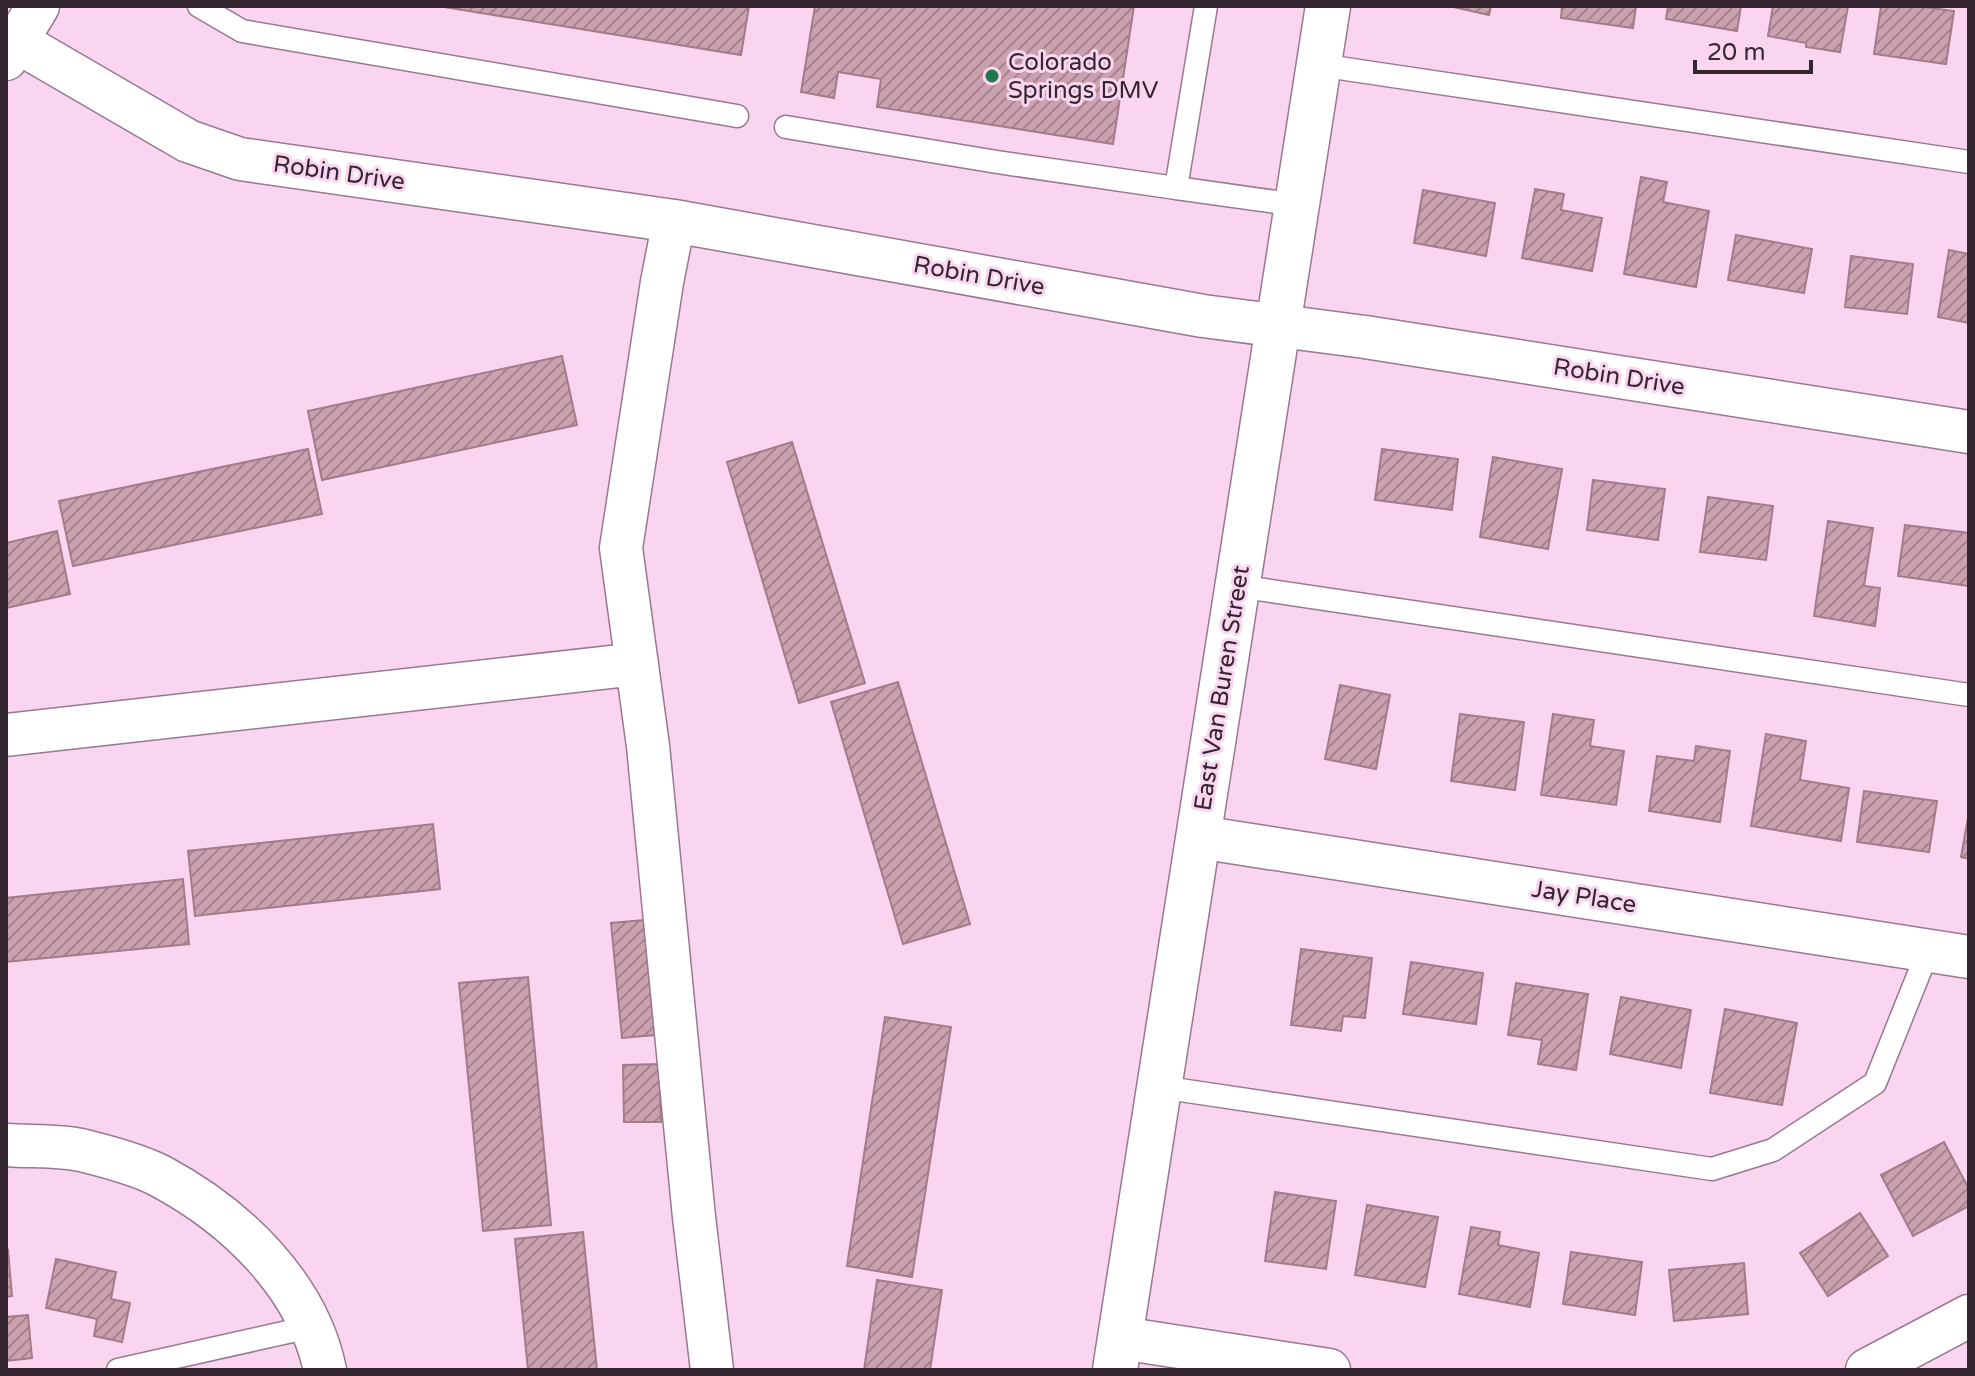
<svg xmlns="http://www.w3.org/2000/svg" width="1975" height="1376" viewBox="0 0 1975 1376" font-family="'Varela Round',sans-serif">
<style>
.building{fill:url(#building-hatch);stroke:#a47b89;stroke-width:2}
.lines{fill:none;stroke-linecap:round;stroke-linejoin:round}
.lane-casing{stroke:#997890;stroke-width:25}
.street-casing{stroke:#997890;stroke-width:45}
.secondary-casing{stroke:#997890;stroke-width:47}
.lane{stroke:#fff;stroke-width:22}
.street{stroke:#fff;stroke-width:42}
.secondary{stroke:#fff;stroke-width:44}
.poi-dot{fill:#1f774b;stroke:#fad5ef;stroke-width:3}
.labels{text-anchor:middle;dominant-baseline:central;stroke-width:6;stroke-linejoin:round;paint-order:stroke}
.poi-label{font-size:24px;fill:#342630;stroke:#fad5ef;text-anchor:start}
.street-label{font-size:24px;fill:#342630;stroke:#fad5ef}
</style>
<defs>
<pattern id="building-hatch" width="6" height="6" patternUnits="userSpaceOnUse" patternTransform="scale(2)"><rect width="6" height="6" fill="#cca1af"/><path d="M-1 1l2-2M0 6l6-6M5 7l2-2" fill="none" stroke="#a6838f"/></pattern>
</defs>
<rect width="100%" height="100%" fill="#fad5ef"/>
<!-- building -->
<path class="building" d="M438,6H749L741,55Z
M815,6H1134L1113,144L877,107L881,79L838,72L834,98L801,92Z
M1449,6H1491L1489,15Z
M1562,6H1636L1633,28L1561,18Z
M1668,6H1741L1737,31L1666,19Z
M1773,6H1848L1840,52L1806,47V43L1768,36Z
M1881,6H1917L1954,11L1946,64L1874,54Z
M1641,177L1667,182L1663,202L1709,211L1696,287L1624,274Z
M1535,189L1564,194L1561,210L1602,218L1592,271L1522,258Z
M1423,190L1495,203L1486,256L1414,243Z
M1736,235L1812,249L1804,293L1728,280Z
M1949,250L1969,254V323L1938,317Z
M1851,256L1913,264L1907,314L1845,307Z
M562,356L577,425L322,480L308,411Z
M792,442L865,683L799,703L727,462Z
M308,449L322,514L73,566L59,501Z
M1382,449L1458,459L1452,510L1375,500Z
M1493,457L1562,469L1548,549L1480,537Z
M1593,480L1665,489L1658,540L1587,530Z
M1708,497L1773,506L1766,560L1700,552Z
M1828,521L1873,528L1864,586L1880,588L1875,626L1814,616Z
M1905,525L1969,533V586L1898,576Z
M57,531L70,594L6,608V543Z
M898,682L970,924L903,944L831,702Z
M1340,685L1390,695L1376,769L1325,759Z
M1460,714L1524,722L1515,790L1451,781Z
M1553,714L1594,720L1590,746L1624,751L1616,805L1541,795Z
M1766,734L1806,741L1800,780L1849,788L1841,841L1751,826Z
M1696,746L1730,751L1720,822L1649,811L1657,756L1694,761Z
M1864,791L1937,801L1929,852L1857,842Z
M1969,812V859L1961,857Z
M433,824L440,889L195,916L188,851Z
M183,879L189,944L6,962V898Z
M644,920L655,1035L622,1038L611,923Z
M1301,949L1372,958L1365,1018L1343,1016L1341,1031L1291,1025Z
M1411,962L1483,973L1476,1024L1403,1014Z
M528,977L551,1225L483,1231L459,983Z
M1516,983L1588,994L1576,1070L1538,1064L1542,1040L1508,1035Z
M1621,997L1691,1010L1681,1068L1610,1054Z
M1725,1009L1797,1023L1782,1105L1710,1093Z
M885,1017L951,1027L912,1277L847,1266Z
M659,1064L661,1122H624L623,1065Z
M1944,1142L1969,1189V1206L1913,1236L1881,1175Z
M1275,1192L1336,1201L1326,1269L1265,1261Z
M1367,1205L1438,1217L1425,1287L1355,1275Z
M1860,1213L1888,1256L1828,1296L1800,1253Z
M1471,1227L1500,1232L1498,1245L1539,1253L1530,1307L1459,1294Z
M583,1232L597,1370H528L515,1239Z
M8,1250L12,1296L6,1297V1251Z
M1571,1252L1642,1262L1635,1315L1563,1304Z
M56,1259L116,1272L111,1299L130,1303L122,1342L94,1336L97,1319L46,1308Z
M1744,1263L1748,1314L1674,1321L1669,1270Z
M877,1280L942,1290L930,1370H864Z
M28,1315L32,1358L6,1361V1317Z"/>
<g class="lines">
<!-- lane casing -->
<g class="lane-casing">
<path id="lane" d="M199,6L242,31L737,116
M1319,65L1969,162
M786,127L997,162L1176,188L1206,6
M1176,188L1297,205
M1238,586L1969,695
M1160,1087L1712,1169L1773,1150L1875,1083L1928,951
M118,1370L310,1327"/>
</g>
<!-- street casing -->
<g class="street-casing">
<path id="street" d="M16,41L188,141L240,159L674,221L1203,316L1365,337L1969,432
M6,59L38,6
M674,221L662,282L621,548L648,746L694,1217L712,1370
M6,735L637,664
M1199,837L1969,957
M6,1145C31,1147 61,1145 85,1151C109,1157 139,1165 160,1176C235,1216 307,1284 325,1370
M1121,1338L1329,1370
M1867,1370L1969,1316"/>
</g>
<!-- secondary casing -->
<g class="secondary-casing">
<path id="secondary" d="M1115,1370L1328,6"/>
</g>
<!-- lane -->
<use href="#lane" class="lane"/>
<!-- street -->
<use href="#street" class="street"/>
<!-- secondary -->
<use href="#secondary" class="secondary"/>
</g>
<!-- markers -->
<circle class="poi-dot" cx="992" cy="76" r="8"/>
<g class="labels">
<!-- poi labels -->
<g class="poi-label">
<text x="1008" y="62">Colorado<tspan x="1008" dy="28">Springs DMV</tspan></text>
</g>
<!-- street labels -->
<g class="street-label">
<text transform="translate(339 173) rotate(8)">Robin Drive</text>
<text transform="translate(979 276) rotate(10)">Robin Drive</text>
<text transform="translate(1619 377) rotate(9)">Robin Drive</text>
<text transform="translate(1222 688) rotate(-81)">East Van Buren Street</text>
<text transform="translate(1584 897) rotate(9)">Jay Place</text>
</g>
</g>
<!-- border -->
<rect width="1975" height="1376" fill="none" stroke="#342630" stroke-width="16"/>
<!-- scale -->
<path d="M1695 60v12h116v-12" fill="none" stroke="#342630" stroke-width="4"/>
<text x="1707" y="60" font-size="24" fill="#342630" stroke="#fad5ef" stroke-width="6" paint-order="stroke">20 m</text>
</svg>
